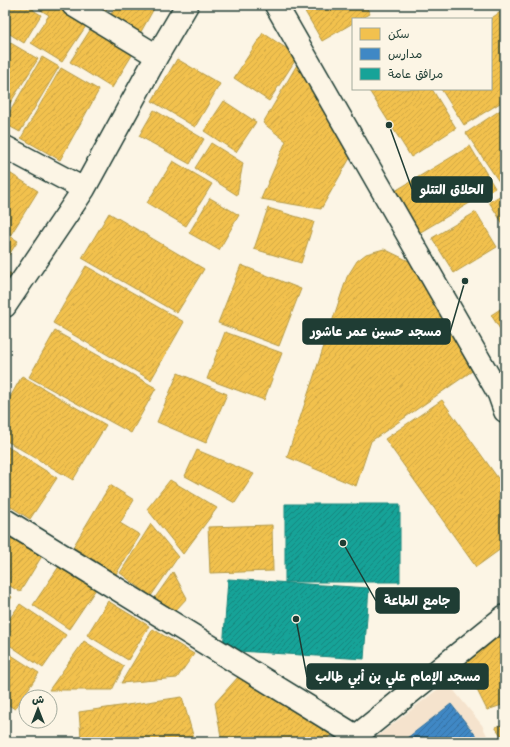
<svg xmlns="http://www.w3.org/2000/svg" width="510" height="747" viewBox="0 0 510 747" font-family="Mali,'Playpen Sans Arabic',sans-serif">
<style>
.built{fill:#f5e3cd}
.homes{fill:url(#homes-hatch);stroke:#b39946}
.schools{fill:url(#schools-hatch);stroke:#35729a}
.public{fill:url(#public-hatch);stroke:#19847a}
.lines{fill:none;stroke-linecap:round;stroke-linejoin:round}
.minor-casing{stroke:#1f3d34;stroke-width:25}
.minor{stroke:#fcf5e5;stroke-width:22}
.leader{fill:none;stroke:#1f3d34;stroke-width:1.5}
.callout-dot{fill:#1f3d34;stroke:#fcf5e5;stroke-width:1.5}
.callout{fill:#1f3d34;stroke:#1f3d34;stroke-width:1.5}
.callout-label{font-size:13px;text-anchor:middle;font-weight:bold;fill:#fff}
</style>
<defs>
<pattern id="homes-hatch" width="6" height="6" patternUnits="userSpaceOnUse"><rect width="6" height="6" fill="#f2c14e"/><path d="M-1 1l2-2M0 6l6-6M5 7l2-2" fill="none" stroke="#cfa745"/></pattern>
<pattern id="schools-hatch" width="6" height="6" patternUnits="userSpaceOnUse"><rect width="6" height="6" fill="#3f88c5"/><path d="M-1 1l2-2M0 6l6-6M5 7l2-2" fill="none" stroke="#3470a1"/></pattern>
<pattern id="public-hatch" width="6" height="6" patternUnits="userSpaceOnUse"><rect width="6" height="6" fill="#17a398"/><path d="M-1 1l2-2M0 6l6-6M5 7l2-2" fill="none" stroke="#14867d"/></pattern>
</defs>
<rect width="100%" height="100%" fill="#fcf5e5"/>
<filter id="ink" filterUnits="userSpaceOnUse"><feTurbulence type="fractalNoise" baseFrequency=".025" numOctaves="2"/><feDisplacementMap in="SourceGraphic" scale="8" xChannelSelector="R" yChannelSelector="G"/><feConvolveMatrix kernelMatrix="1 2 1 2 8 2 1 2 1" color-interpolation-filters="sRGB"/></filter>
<g filter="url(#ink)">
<!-- built -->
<path class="built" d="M447,682L482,725L490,742H370Z"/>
<!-- homes -->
<path class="homes" d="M5,5H36L33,10L41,15L24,43L5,31Z
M42,5H55L86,26L62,62L31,43L49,15L39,9Z
M86,5H109L103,15Z
M116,5H156L138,37L108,20Z
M307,5H365L370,14L361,19H353V23L322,41L303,8Z
M505,9V100L464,125L441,89H491V19H490Z
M92,27L134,52L112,88L70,62Z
M263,33L298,56L269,101L234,78Z
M9,42L38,59L5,111V48Z
M42,57L59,67L20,132L5,124V120Z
M177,59L220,84L195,127L152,101Z
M298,63L350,158L321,209L261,199L286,141L263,123Z
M61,68L99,90L60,160L21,138Z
M368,89H432L456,128L411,157Z
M224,101L256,122L236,152L204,131Z
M505,107V189H504L466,133Z
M154,110L204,139L190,164L139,136Z
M211,143L243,163L237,195L195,168Z
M470,146L495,188L419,233L395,191Z
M173,161L212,184L186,226L147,203Z
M8,172L38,191L10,236L18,241L5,261V176Z
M505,193V227L489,202Z
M210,198L239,215L219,250L189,233Z
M268,208L314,222L301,263L254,249Z
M476,212L497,247L454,273L432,238Z
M109,213L204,269L177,313L82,258Z
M384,249L415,264L475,369L371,441L356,486L287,457L347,277L357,261L366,254Z
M241,265L301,289L279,346L218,323Z
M86,266L184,322L151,380L53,323Z
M5,270L16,277L5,296Z
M505,306V337L491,315Z
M55,331L156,388L131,433L29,377Z
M225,332L282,353L264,400L207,379Z
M178,373L227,394L206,443L157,422Z
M22,376L106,425L73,480L5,440V406Z
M442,400L505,488V546L476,567L385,439Z
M5,445L57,478L30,519L5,503Z
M197,450L254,474L235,503L185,476Z
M170,480L217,508L183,554L147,509Z
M110,485L134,500L120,523L140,535L116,574L73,547Z
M151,524L178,557L151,596L120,573Z
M272,525L273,571L210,573L208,527Z
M5,534L42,556L20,592L5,583Z
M60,565L96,589L69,629L33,605Z
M173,572L187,598L175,611L154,599Z
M5,592L12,597L5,607Z
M108,601L149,626L128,660L87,635Z
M20,604L66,635L43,668L5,642V625Z
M153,629L194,654L177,678L121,683Z
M505,631V704L487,710L462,660Z
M84,641L124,666L112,690H49Z
M5,651L39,673L15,709L5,703Z
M239,676L340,731L321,742H222L215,703Z
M182,697L195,742H85L81,737L79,712Z
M505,724V741L495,727Z"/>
<!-- schools -->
<path class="schools" d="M451,704L481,742H402Z"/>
<!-- public -->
<path class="public" d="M285,504H400V582H285Z
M228,579L369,588L364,659L223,650Z"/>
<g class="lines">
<!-- minor casing -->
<g class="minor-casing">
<path id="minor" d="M73,5L157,56
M276,5L499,394L505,411
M5,147L84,189
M5,306L84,189L157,56L187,5
M5,520L356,736
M349,742L505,616"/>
</g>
<!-- minor -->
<use href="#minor" class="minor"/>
</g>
</g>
<!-- callouts -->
<path class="leader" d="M389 125L412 189M465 281L450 332M343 543L376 601M296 619L307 677"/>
<g class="callout-dot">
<circle cx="389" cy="125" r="4"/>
<circle cx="465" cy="281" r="4"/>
<circle cx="343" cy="543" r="4"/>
<circle cx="296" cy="619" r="4"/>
</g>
<g class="callout">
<rect x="412" y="177" width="80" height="25" rx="4"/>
<rect x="303" y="319" width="147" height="25" rx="4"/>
<rect x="376" y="588" width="83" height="25" rx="4"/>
<rect x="307" y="664" width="181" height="25" rx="4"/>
</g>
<g class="callout-label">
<text x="452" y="194">الحلاق التتلو</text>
<text x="376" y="336">مسجد حسين عمر عاشور</text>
<text x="417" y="605">جامع الطاعة</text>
<text x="398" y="681">مسجد الإمام علي بن أبي طالب</text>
</g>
<!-- margin -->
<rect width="510" height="747" fill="none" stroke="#fcf5e5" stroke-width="20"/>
<rect x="10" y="10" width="490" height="727" fill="none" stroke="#1f3d34" stroke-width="1.5" filter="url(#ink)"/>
<!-- legend -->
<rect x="352" y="18" width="140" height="72" fill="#fcf5e5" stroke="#a4ab9e"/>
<rect x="360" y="28" width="20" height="12" fill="#f2c14e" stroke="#a4ab9e"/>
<text x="388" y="38" font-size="12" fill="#1f3d34">سكن</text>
<rect x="360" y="48" width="20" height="12" fill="#3f88c5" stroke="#a4ab9e"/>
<text x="388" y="58" font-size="12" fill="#1f3d34">مدارس</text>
<rect x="360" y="68" width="20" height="12" fill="#17a398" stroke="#a4ab9e"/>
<text x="388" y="78" font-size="12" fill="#1f3d34">مرافق عامة</text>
<!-- north arrow -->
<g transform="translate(38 709)"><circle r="19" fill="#fcf5e5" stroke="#a4ab9e"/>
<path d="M0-3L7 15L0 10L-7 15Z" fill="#1f3d34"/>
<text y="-6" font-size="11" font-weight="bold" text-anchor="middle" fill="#1f3d34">ش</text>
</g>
</svg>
